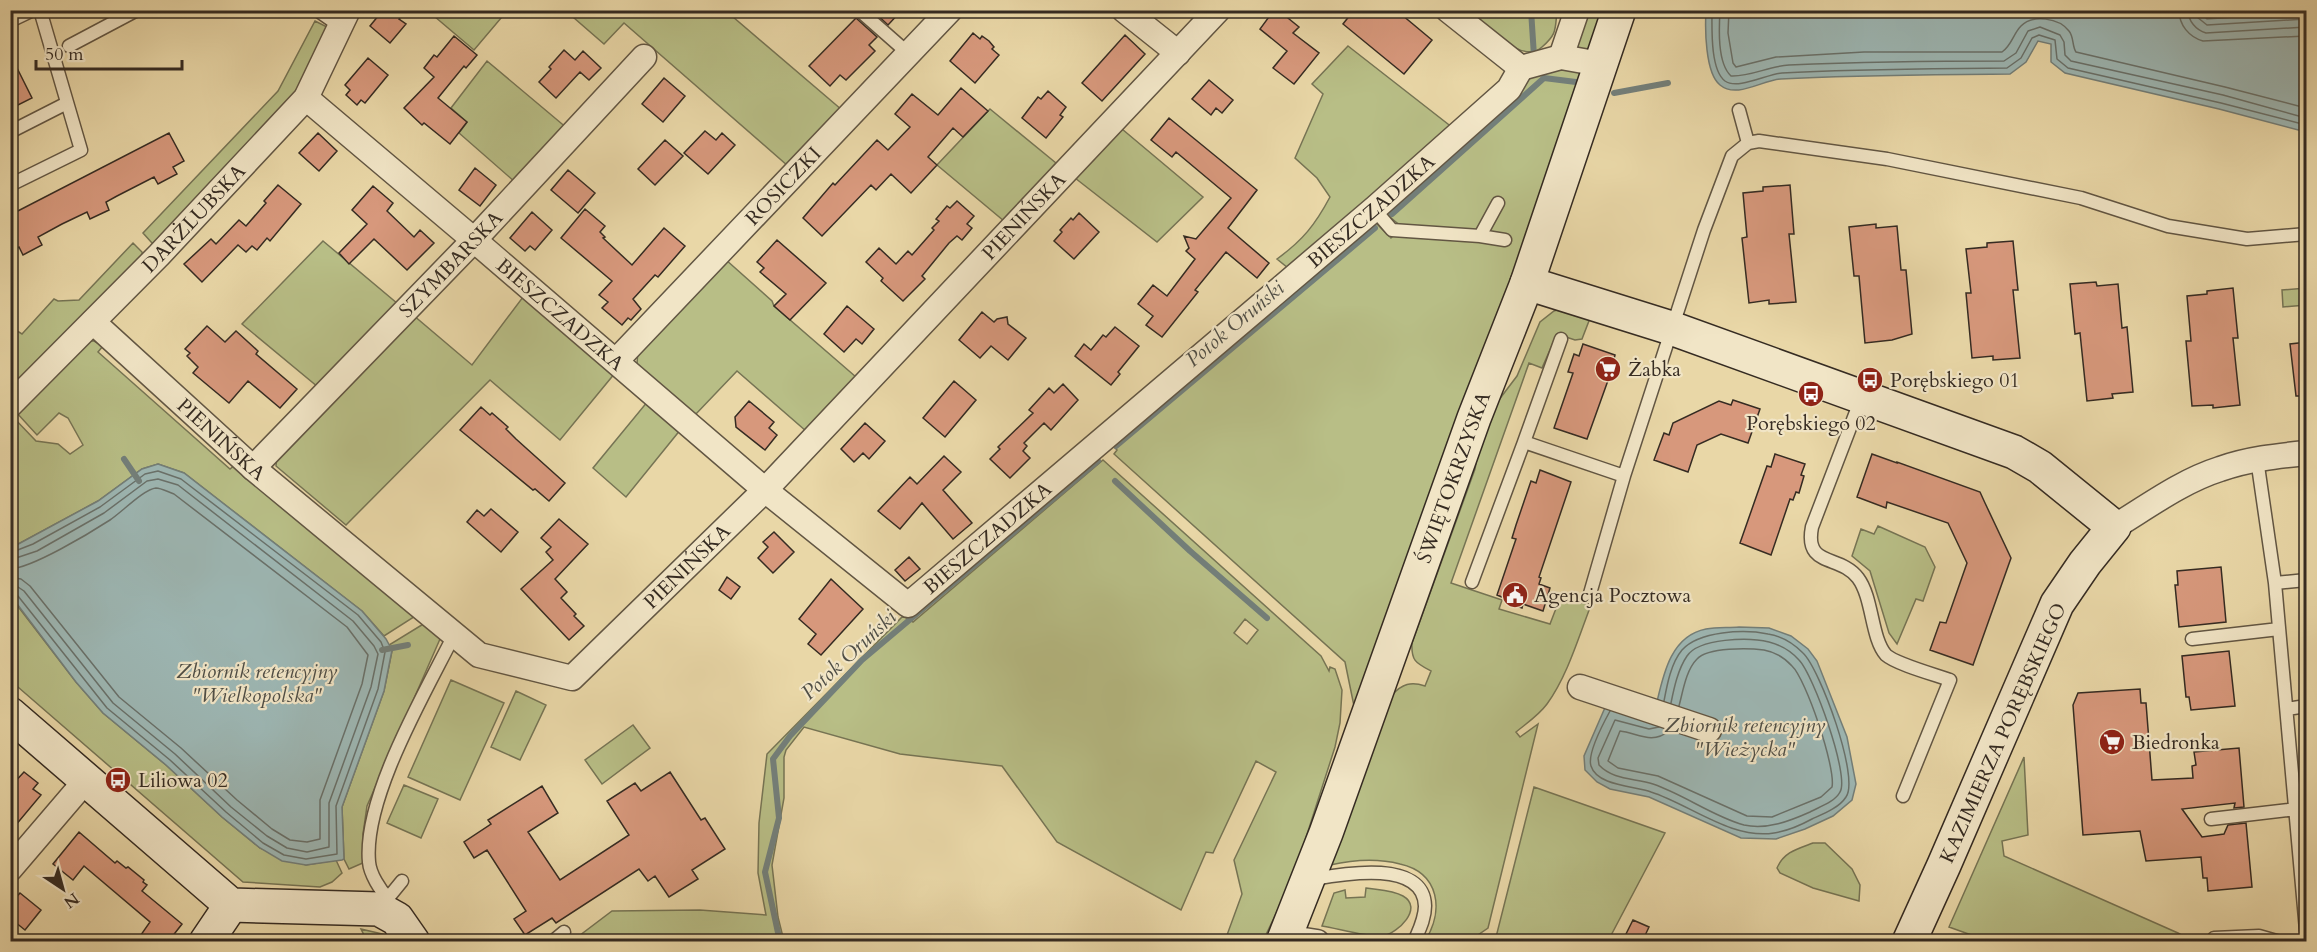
<svg xmlns="http://www.w3.org/2000/svg" width="2317" height="952" viewBox="0 0 2317 952" font-family="Cardo,serif">
<style>
.green{fill:#b8be86;stroke:#767454;stroke-width:1.5;fill-rule:evenodd}
.water{fill:#9db7b4;stroke:#737f7a;stroke-width:1.5}
.lines{fill:none;stroke-linecap:round;stroke-linejoin:round}
.shore{stroke:#69716b;stroke-width:1.5}
.stream{stroke:#737f7a;stroke-width:6}
.building{fill:#d7987c;stroke:#352b22;stroke-width:1.5}
.lane-casing{stroke:#625643;stroke-width:15}
.street-casing{stroke:#625643;stroke-width:27}
.secondary-casing{stroke:#352b22;stroke-width:36}
.lane{stroke:#f1e5c6;stroke-width:12}
.street{stroke:#f1e5c6;stroke-width:24}
.secondary{stroke:#f1e5c6;stroke-width:33}
.labels{text-anchor:middle;dominant-baseline:central;stroke-width:4.5;stroke-linejoin:round;paint-order:stroke}
.street-label{font-size:20px;fill:#352b22;stroke:#f1e5c6}
.poi-label{font-size:20px;fill:#352b22;stroke:#f1e5c6;text-anchor:start}
.water-label{font-size:21px;font-style:italic;fill:#4f4e46;stroke:#f1e5c6}
</style>
<rect width="100%" height="100%" fill="#e9d7a7"/>
<filter id="stains"><feTurbulence type="fractalNoise" baseFrequency=".00333" numOctaves="4"/><feColorMatrix values="0 0 0 0 .2 0 0 0 0 .09 0 0 0 0 .02 0 0 0 .5 -.17"/></filter>
<radialGradient id="worn" r=".72"><stop offset=".6" stop-color="#630" stop-opacity="0"/><stop offset="1" stop-color="#630" stop-opacity=".3"/></radialGradient>
<!-- green -->
<path class="green" d="M2306,10L2305,13L2207,19L2199,11Z
M428,11V10L507,11L474,50Z
M566,11H726L842,110L788,166L624,23L604,44Z
M1480,11H1557C1555,30 1557,34 1542,47C1523,64 1494,32 1479,20Z
M1583,11H1609L1591,49L1584,51L1576,46Z
M315,21L331,29L302,87L157,243H152L143,233L278,91Z
M1348,46L1453,128L1293,272L1277,259C1303,240 1315,225 1330,197L1317,178L1295,158L1323,94L1312,84Z
M487,61L568,129L515,182L459,133L467,122L451,108Z
M1578,69L1584,78L1476,378L1354,706L1345,662L1114,454L1117,450L1112,444L1375,222L1391,238L1402,227L1385,213L1529,78L1541,70Z
M990,109L1056,163L1004,221L937,165Z
M1122,129L1203,197L1157,242L1075,178Z
M323,241L398,304L318,387L242,324Z
M133,243L142,252L143,258L11,388V327L22,334L54,299L58,301L79,300Z
M725,259L772,301L774,306L856,377L806,431L737,371L695,415L637,364L638,350Z
M2306,288V305L2283,307L2282,290Z
M523,297L615,373L560,440L490,380L346,525L276,466L277,454L413,315L472,365Z
M1563,308L1592,313L1582,339L1575,340L1557,334L1542,368L1529,363L1451,583L1502,600L1499,609L1550,624L1560,598L1591,605C1579,636 1567,677 1547,704C1539,715 1527,723 1516,732L1520,737L1538,724L1488,928L1469,941H1425C1444,911 1440,873 1400,864C1377,858 1352,860 1330,865L1392,695C1402,684 1411,681 1425,686L1431,671C1416,663 1411,661 1412,643L1475,469L1482,430L1489,413L1517,376L1540,322L1554,311Z
M86,341H94L103,346L98,352L230,469L236,464L417,615L384,636L362,611L184,473L158,464L142,469L98,501L11,548V419L14,418L36,441L58,444L70,454L83,445L68,418L59,413L37,435L16,412Z
M648,401L681,429L626,497L593,468Z
M1103,460L1321,656L1329,671L1330,667L1335,669L1342,690L1340,723L1335,747L1293,878L1263,941H1240L1227,935L1242,894L1234,860L1276,772L1256,761L1213,853L1206,852L1181,910L1057,842L1002,766L900,754L804,727L786,750L784,757V798L772,865L778,917L784,941L571,942L612,911L700,910L766,915L758,873L759,823L767,754L903,616L913,622ZM1245,619L1258,630L1247,644L1234,633Z
M1878,526L1925,547L1935,567L1923,601L1916,599L1897,644L1889,633L1870,571L1852,556L1861,529L1874,534Z
M10,596L76,682L103,713L166,765L222,817L260,848L306,865L336,860L342,873L332,882L320,887L243,882L11,681Z
M425,623L439,634L440,639L367,806L363,834L365,862L349,869L344,859L342,807L384,691L392,651L389,645Z
M451,680L504,703L460,800L408,777Z
M516,691L546,705L520,760L491,747Z
M633,725L650,748L602,784L585,760Z
M2024,757L2028,835L2002,841L2004,856L2178,933L2192,941H1988L1949,927Z
M404,785L438,799L421,838L387,823Z
M1534,787L1665,833L1608,941H1495Z
M1813,843H1825L1852,869L1860,885L1859,901L1813,888L1780,873L1777,868C1784,852 1797,849 1813,843Z
M1366,888C1378,890 1392,890 1403,896C1424,908 1398,933 1383,936C1370,938 1336,928 1322,926L1334,893L1345,890L1346,898L1365,897Z
M361,929L399,938L401,941H367Z"/>
<!-- water -->
<path class="water" d="M1706,11L2199,10L2207,19L2306,12V132L2219,109L2065,73L2051,62V44L2038,41L2026,62L2010,74C1933,75 1857,75 1781,79C1762,80 1737,99 1720,85C1705,73 1705,28 1706,11Z
M158,464L184,473L362,611L386,639L392,650L384,691L342,807L344,859L342,860L306,865L282,861L260,848L222,817L166,765L103,713L76,682L11,596V548L98,501L142,469Z
M1739,627L1769,628L1791,636L1808,649L1817,661L1847,737L1856,784L1852,800L1833,816L1805,829L1776,839L1741,838L1649,797L1610,789L1597,782L1585,770L1584,756L1607,703L1656,706C1663,676 1670,636 1706,629C1717,627 1728,628 1739,627Z"/>
<g class="lines">
<!-- shore -->
<path class="shore" d="M1712,10C1712,27 1710,70 1725,81C1738,90 1767,74 1782,73C1857,69 1932,69 2007,68L2021,58L2032,38L2039,35L2055,40L2057,59L2068,68L2221,103L2306,125
M1720,10C1719,28 1717,63 1731,76C1750,77 1769,66 1789,65C1861,62 1933,61 2004,61L2016,53L2028,31L2040,27L2060,35L2064,42L2065,55L2071,61L2223,95L2306,118
M1729,10L1728,33L1733,63L1736,67L1776,57L1864,52H2002C2012,45 2013,34 2021,26C2033,14 2059,18 2069,31C2074,37 2072,46 2076,52L2225,87L2306,108
M2179,10C2179,25 2189,37 2203,41L2306,36
M2188,10C2188,21 2196,30 2206,33L2306,27
M2195,10L2197,17L2207,25L2306,19
M10,553L33,544L100,507L145,474L158,471L181,479L358,615L381,642L385,652L378,689L336,806L337,854L306,859L284,855L263,843L226,812L170,760L107,708L18,596L10,594
M10,560L37,551L104,513L147,481L158,479L178,485L353,621L374,646L378,654L371,687L329,803V847L307,852L287,848L267,836L231,807L175,754L113,703L24,591L18,587L10,586
M10,569C32,568 90,533 110,520C121,513 144,489 156,488C161,488 168,492 174,494L347,627L368,655L362,684L320,800V839L307,842L290,840L272,829L237,800L181,748L119,697L30,586L21,579L10,577
M1610,711C1604,722 1587,754 1591,766C1597,786 1635,786 1651,792C1689,804 1732,840 1774,833C1787,831 1801,825 1812,819C1823,814 1839,808 1846,797C1860,778 1820,669 1803,653C1794,644 1781,636 1768,634C1744,629 1699,631 1682,650C1671,663 1667,685 1664,701
M1659,727L1649,729L1615,720L1598,758L1599,765C1613,780 1634,778 1653,784C1683,794 1714,817 1744,825C1767,830 1790,821 1810,812C1819,807 1835,802 1840,792C1850,776 1813,674 1799,660C1791,651 1781,645 1769,642C1749,637 1699,638 1687,656C1678,669 1674,688 1671,703
M1669,731C1652,745 1637,733 1620,731L1608,761L1618,768L1658,776L1747,816L1772,817L1821,797L1832,787C1836,768 1806,679 1792,666C1785,658 1775,652 1764,650C1749,648 1708,647 1697,659C1686,670 1683,691 1679,706"/>
<!-- stream -->
<path class="stream" d="M1531,10L1534,56
M1614,93L1668,83
M1392,214L1544,78L1576,82
M1116,446L1375,228
M124,459L139,481
M1115,481L1190,551L1267,618
M382,650L408,645
M780,942L765,872L779,818L773,759L790,736L862,660L1098,461"/>
</g>
<!-- building -->
<path class="building" d="M383,10H406L399,19L406,24L390,43L370,26Z
M872,10H902L888,25Z
M1274,10H1278L1299,27L1293,33L1319,53L1294,84L1273,68L1287,51L1260,29Z
M1354,10H1396L1432,40L1404,74L1343,24Z
M856,18L877,37L869,45L875,51L846,80L840,75L830,86L809,66Z
M973,33L980,39L982,36L989,41L994,47L992,49L999,55L975,83L950,61Z
M1125,35L1145,54L1102,101L1082,83Z
M454,36L477,55L466,68L464,66L438,98L467,122L450,144L424,123L422,125L404,108L434,77L424,68L434,55L437,57Z
M564,50L575,60L583,51L601,68L589,80L580,72L556,98L539,82L551,69L549,67Z
M10,54L32,98L10,109Z
M368,58L388,75L365,103L361,100L357,105L346,95L350,90L345,85Z
M664,78L685,96L663,122L642,104Z
M1209,80L1233,100L1222,113L1216,108L1211,115L1192,99Z
M961,88L988,111L963,137L953,128L928,157L937,165L911,193L891,174L876,190L871,185L822,236L803,218L833,183L835,185L877,140L888,150L910,127L895,114L912,94L938,115Z
M1048,91L1066,107L1060,115L1063,117L1046,138L1022,118L1038,97L1041,99Z
M1169,118L1257,190L1228,228L1269,263L1257,278L1226,252L1195,290L1198,292L1162,337L1146,325L1153,316L1138,304L1153,285L1167,296L1195,259L1186,251L1189,248L1184,236L1196,239L1231,198L1176,152L1172,157L1151,140Z
M705,131L716,140L722,133L735,145L708,174L684,153Z
M169,133L184,161L173,167L177,174L158,184L154,177L117,196L106,202L109,210L90,219L87,212L62,224L38,237L42,245L23,255L19,247L10,252V215Z
M318,133L337,151L319,171L299,153Z
M665,140L683,156L655,185L638,169Z
M475,168L496,185L480,206L459,190Z
M568,170L595,193L578,213L551,190Z
M278,185L301,204L270,241L267,238L257,250L252,246L246,252L238,245L202,282L184,264L211,239L216,244L239,220L246,226L266,203L264,201Z
M1790,185L1794,234H1789L1796,302L1769,304V300L1749,303L1742,238L1747,237L1743,193L1763,191V187Z
M373,186L393,203L387,211L414,237L420,230L434,243L407,270L374,239L349,264L339,253L367,224L352,210Z
M957,201L974,216L967,224L972,228L962,240L957,236L949,243L922,276L925,279L903,301L881,281L883,278L866,262L879,248L896,264L908,251L912,255L934,230L932,228L939,221L936,219L947,206L950,208Z
M585,209L605,226L600,232L605,237L603,238L632,265L664,228L685,246L658,277L655,275L633,299L641,309L631,320L628,318L622,325L602,308L608,302L599,295L612,281L561,238Z
M532,212L552,230L535,250L530,246L525,251L510,238Z
M1079,213L1099,232L1074,259L1054,241L1062,232L1060,230L1071,218L1073,220Z
M1876,224V228L1897,226L1901,270H1906L1912,334L1892,340L1865,343L1859,276H1854L1849,227Z
M777,240L826,283L790,320L774,306L786,294L760,272L764,268L757,262Z
M2013,241L2018,290H2013L2020,358L1993,360V356L1972,358L1966,293H1971L1966,249L1987,247V243Z
M2096,282L2097,286L2118,284L2122,328L2127,327L2133,392L2112,394L2113,398L2087,401L2080,333L2075,334L2070,284Z
M2233,288L2238,338H2233L2240,405L2213,408V405L2192,406L2186,341H2191L2187,296L2207,294V291Z
M847,306L874,329L862,344L856,339L844,352L824,334Z
M982,312L994,322L997,319L1007,317L1008,324L1026,338L1008,360L991,346L980,358L959,340Z
M207,326L225,342L236,331L258,351L256,354L297,389L280,408L248,381L229,403L193,373L198,367L187,356L190,353L185,349Z
M1115,327L1139,346L1118,372L1120,374L1111,385L1075,356L1084,344L1091,350L1103,335L1106,337Z
M2307,342V396H2296L2290,344Z
M1583,344L1615,355L1611,372L1587,439L1554,428L1573,373L1568,372L1574,354L1579,356Z
M954,381L976,400L945,437L923,418Z
M1063,384L1078,400L1051,430L1044,423L1024,443L1027,446L1023,451L1030,458L1010,478L990,459L1000,449L998,447L1033,413L1029,410L1049,388L1054,393Z
M1733,400L1760,409L1748,443L1721,434L1697,445L1688,472L1654,460L1664,433L1669,435L1673,423L1719,401L1731,405Z
M749,401L774,422L769,428L777,435L765,450L736,427L735,417Z
M481,407L490,415L492,413L508,427L506,429L516,439L565,483L549,501L535,489L533,490L460,430Z
M865,423L885,441L869,459L863,453L854,462L841,449Z
M1775,454L1805,464L1801,475L1804,476L1799,493L1796,492L1793,500L1790,499L1771,555L1740,543L1767,466L1771,467Z
M1872,454L1897,463V462L1980,492L1985,503L2011,558L1973,665L1930,650L1940,622L1946,623L1967,563L1948,523L1887,502L1886,508L1857,497Z
M944,456L961,472L943,490L972,523L953,539L922,503L900,529L878,511L910,477L917,484Z
M1540,470L1571,482L1539,577L1541,578L1539,584L1550,588L1543,611L1523,604L1522,608L1508,603L1509,600L1497,595L1516,539L1512,538L1516,525L1531,481L1536,483Z
M491,509L518,532L501,552L467,522L477,510L484,516Z
M559,519L588,544L555,579L567,592L561,598L576,614L574,616L584,626L569,640L521,589L553,560L546,552L551,547L541,538Z
M774,532L794,552L773,573L758,558L768,547L763,542Z
M909,557L920,569L905,581L895,570Z
M2221,567L2226,622L2179,627L2175,585H2178L2177,571Z
M727,577L740,587L731,599L719,590Z
M831,579L863,609L821,655L808,644L816,634L799,619Z
M2229,651L2235,706L2191,710L2189,697H2186L2182,656Z
M2140,689L2141,703H2146L2152,780L2193,778L2192,766L2196,765L2194,752L2239,748L2244,807L2234,808L2235,803L2182,809L2202,837L2224,834L2228,825L2246,823L2252,887L2208,891L2207,878H2203L2201,857L2146,861L2140,831L2083,835L2073,705L2078,693Z
M24,772L38,783L33,789L41,795L10,832V787Z
M670,772L701,820L705,818L725,849L692,870L698,879L669,897L655,876L648,881L639,869L556,923L552,918L525,935L514,919L526,911L487,850L474,858L464,842L491,824L488,820L542,786L558,813L528,832L560,880L629,835L607,801L635,783L641,791Z
M79,832L115,863L117,861L126,868L128,867L144,880L143,882L147,885L142,891L182,924L168,942H136L150,922L84,866L73,880L53,864Z
M20,893L41,910L25,930L10,918V904Z
M1633,920L1649,927L1642,942H1622Z"/>
<g class="lines">
<!-- lane casing -->
<g class="lane-casing">
<path id="lane" d="M317,10L340,26
M859,10L909,54
M10,21L33,10
M69,46L137,10
M1739,110L1748,143
M10,132L67,103
M10,185L81,150L40,10
M1374,209L1392,230L1480,236L1505,240
M1480,236L1498,203
M1861,399L1812,527C1804,568 1840,554 1858,578C1873,598 1871,638 1886,655C1896,664 1936,675 1950,680L1903,796
M1524,442L1561,339
M2257,459L2275,583L2306,930
M1472,582L1524,442L1624,476
M2275,583L2306,580
M1589,597L1624,476L1704,230L1732,156L1748,143L1759,141L1887,159L2081,198L2168,226L2247,239L2306,234
M2192,639L2279,629
M2287,709L2306,706
M2211,819L2296,809
M1313,879C1342,874 1424,859 1425,906C1425,919 1419,930 1414,942
M388,898C380,890 370,874 369,862C363,798 425,693 454,635
M384,903L402,881
M2214,938L2259,936L2280,942
M552,942L564,932"/>
</g>
<!-- street casing -->
<g class="street-casing">
<g id="street">
<path d="M1124,10L1178,53"/>
<path d="M1448,10L1521,68"/>
<path d="M1561,57L1577,10"/>
<path d="M1521,68L1561,57L1600,64"/>
<path id="s1" d="M306,98L474,240L765,490L908,605L1374,209L1509,89L1521,68"/>
<path id="s2" d="M93,322L253,468L479,655L572,678L765,490L1218,10"/>
<path id="s3" d="M616,361L950,10"/>
<path id="s4" d="M10,405L159,255L306,98L348,10"/>
<path id="s5" d="M253,468L474,240L644,57"/>
<path d="M2114,527C2147,507 2182,481 2220,469C2248,459 2277,456 2306,453"/>
<path d="M1580,687L1709,730"/>
<path d="M10,869L87,779"/>
<path d="M1285,937L1317,942"/>
</g>
</g>
<!-- secondary casing -->
<g class="secondary-casing">
<g id="secondary">
<path d="M1527,283L1671,328L2014,452L2040,467L2114,527L2085,563L2057,604L1944,865L1909,942"/>
<path d="M10,714L231,905L379,909L397,919L413,942"/>
<path d="M206,942L231,905"/>
<path id="s6" d="M1283,942L1326,833L1474,418L1527,283L1619,10"/>
</g>
</g>
<!-- lane -->
<use href="#lane" class="lane"/>
<!-- street -->
<use href="#street" class="street"/>
<!-- secondary -->
<use href="#secondary" class="secondary"/>
</g>
<!-- icons -->
<defs>
<g id="supermarket-disc" transform="scale(1.35)"><circle r="9.5" fill="#8f2418" stroke="#f1e5c6"/><path d="M-6-5.5h2.5l.6 2H6L4.5 2H-2.5L-4.4-4H-6ZM-1.5 3.2a1.3 1.3 0 1 0 .1 0ZM3 3.2a1.3 1.3 0 1 0 .1 0Z" fill="#fff"/></g>
<g id="bus-disc" transform="scale(1.35)"><circle r="9.5" fill="#8f2418" stroke="#f1e5c6"/><path d="M-5-6H5V4H4V6H2V4H-2V6H-4V4H-5ZM-3.5-4V0h7V-4ZM-3.5 1.2v1.5H-2V1.2ZM2 1.2v1.5H3.5V1.2Z" fill="#fff"/></g>
<g id="civic-disc" transform="scale(1.35)"><circle r="9.5" fill="#8f2418" stroke="#f1e5c6"/><path d="M-.6-6.5H3V-4.5H.6V-3L4-1V1h2V6H-6V1h2V-1L-.6-3ZM-1.2 2.5V6h2.4V2.5Z" fill="#fff"/></g>
</defs>
<g fill-rule="evenodd">
<use href="#supermarket-disc" x="1608" y="369"/>
<use href="#bus-disc" x="1870" y="380"/>
<use href="#bus-disc" x="1811" y="394"/>
<use href="#civic-disc" x="1515" y="595"/>
<use href="#supermarket-disc" x="2112" y="742"/>
<use href="#bus-disc" x="118" y="780"/>
</g>
<g class="labels">
<!-- street labels -->
<g class="street-label">
<text stroke="none"><textPath href="#s3" startOffset="242">ROSICZKI</textPath></text>
<text stroke="none"><textPath href="#s1" startOffset="1395">BIESZCZADZKA</textPath></text>
<text stroke="none"><textPath href="#s2" startOffset="1252">PIENIŃSKA</textPath></text>
<text stroke="none"><textPath href="#s4" startOffset="262">DARŻLUBSKA</textPath></text>
<text stroke="none"><textPath href="#s5" startOffset="284">SZYMBARSKA</textPath></text>
<text stroke="none"><textPath href="#s1" startOffset="334">BIESZCZADZKA</textPath></text>
<text stroke="none"><textPath href="#s2" startOffset="174">PIENIŃSKA</textPath></text>
<text stroke="none"><textPath href="#s6" startOffset="495">ŚWIĘTOKRZYSKA</textPath></text>
<text stroke="none"><textPath href="#s1" startOffset="891">BIESZCZADZKA</textPath></text>
<text stroke="none"><textPath href="#s2" startOffset="766">PIENIŃSKA</textPath></text>
<text transform="translate(2003 733) rotate(-66)">KAZIMIERZA PORĘBSKIEGO</text>
</g>
<!-- poi labels -->
<g class="poi-label">
<text x="1628" y="369">Żabka</text>
<text x="1890" y="380">Porębskiego 01</text>
<text x="1811" y="423" text-anchor="middle">Porębskiego 02</text>
<text x="1534" y="595">Agencja Pocztowa</text>
<text x="2132" y="742">Biedronka</text>
<text x="138" y="780">Liliowa 02</text>
</g>
<!-- water labels -->
<g class="water-label">
<text transform="translate(1235 324) rotate(-40)">Potok Oruński</text>
<text transform="translate(849 655) rotate(-43)">Potok Oruński</text>
<text x="257" y="671">Zbiornik retencyjny<tspan x="257" dy="24">"Wielkopolska"</tspan></text>
<text x="1745" y="725">Zbiornik retencyjny<tspan x="1745" dy="24">"Wieżycka"</tspan></text>
</g>
</g>
<!-- margin -->
<rect width="2317" height="952" fill="none" stroke="#e9d7a7" stroke-width="36"/>
<rect x="12" y="12" width="2293" height="928" fill="none" stroke="#352b22" stroke-width="3"/>
<rect x="18" y="18" width="2281" height="916" fill="none" stroke="#352b22" stroke-width="1.5"/>
<!-- north arrow -->
<g transform="translate(63 889) rotate(144)" stroke="#f1e5c6" stroke-width="4.5" paint-order="stroke">
<path d="M0-4.5L10 22L0 15L-10 22Z" fill="#352b22"/>
<text y="-9" font-size="16" font-weight="bold" text-anchor="middle" fill="#352b22">N</text>
</g>
<!-- scale -->
<path d="M36 60v9h146v-9" fill="none" stroke="#352b22" stroke-width="3"/>
<text x="45" y="60" font-size="18" fill="#352b22" stroke="#f1e5c6" stroke-width="4.5" paint-order="stroke">50 m</text>
<rect width="100%" height="100%" filter="url(#stains)"/>
<rect width="100%" height="100%" fill="url(#worn)"/>
</svg>
